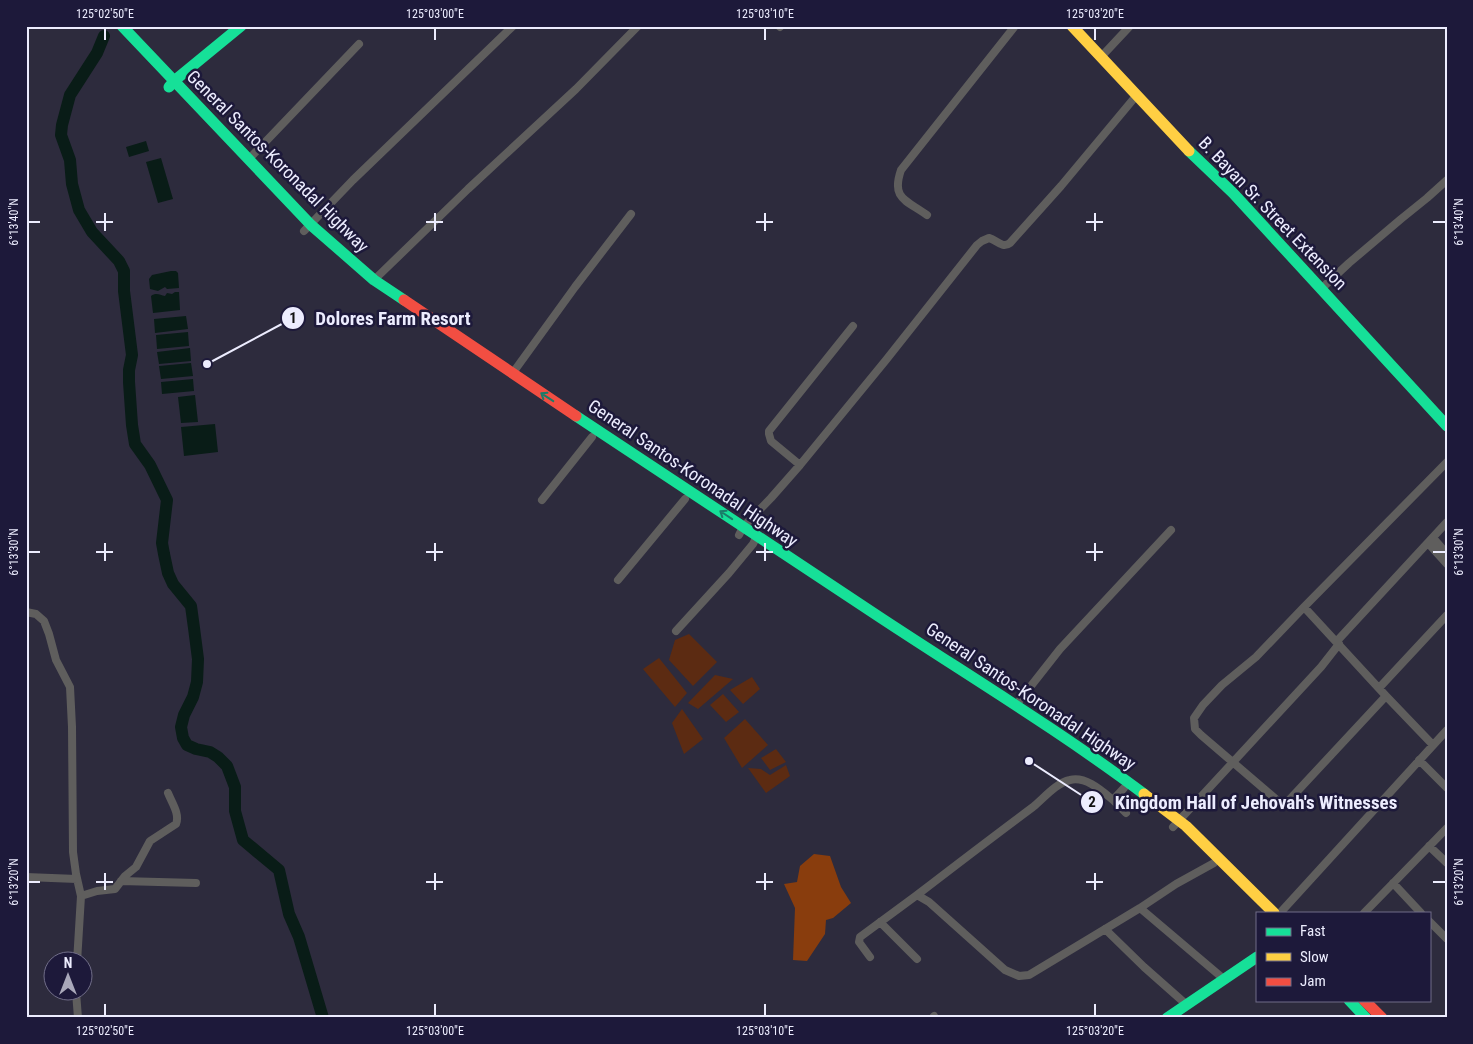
<svg xmlns="http://www.w3.org/2000/svg" width="1473" height="1044" viewBox="0 0 1473 1044" font-family="'Roboto Condensed',sans-serif">
<style>
.green{fill:#5c2b12}
.forest{fill:#893d0d}
.water{fill:#091c17}
.lines{fill:none;stroke-linecap:round;stroke-linejoin:round}
.river{stroke:#091c17;stroke-width:12}
.street{stroke:#5f5e5d;stroke-width:8}
.fast{stroke:#16e098;stroke-width:11}
.slow{stroke:#ffcf43;stroke-width:11}
.jam{stroke:#f24e42;stroke-width:11}
.oneway{stroke:#1a7c69}
.ticks{fill:none;stroke:#ececfe;stroke-width:2}
.labels{text-anchor:middle;dominant-baseline:central;stroke-width:5;stroke-linejoin:round;paint-order:stroke}
.street-label{font-size:18px;fill:#ececfe;stroke:#1d193a}
.leader{fill:none;stroke:#ececfe;stroke-width:2}
.callout-dot{fill:#ececfe;stroke:#1d193a;stroke-width:2}
.mark-label{font-size:15px;text-anchor:middle;font-weight:bold;fill:#111}
.callout-label{font-size:19px;text-anchor:middle;font-weight:bold;fill:#ececfe;stroke:#1d193a;stroke-width:5;stroke-linejoin:round;paint-order:stroke}
.neatline{fill:none;stroke:#ececfe;stroke-width:2}
.ticks-label{font-size:12px;text-anchor:middle;fill:#ececfe}
</style>
<rect width="100%" height="100%" fill="#2d2b3d"/>
<!-- green -->
<path class="green" d="M689,634L717,662L693,686L669,660L675,640Z
M659,658L687,693L675,707L643,669Z
M715,675L733,679L698,709L688,703Z
M752,677L760,689L743,704L730,690Z
M723,694L739,712L726,722L710,705Z
M682,709L703,739L684,754L672,723Z
M745,719L768,745L742,768L724,738Z
M776,749L786,762L770,770L761,758Z
M786,765L790,776L766,793L748,768L761,769L770,775Z"/>
<!-- forest -->
<path class="forest" d="M814,854L830,856L841,887L851,903L833,918L826,920L825,934L807,961L793,960L795,908L784,884L797,882L800,866Z"/>
<!-- water -->
<path class="water" d="M146,141L149,151L129,157L126,147Z
M161,158L173,199L158,203L146,162Z
M171,271H176L178,273L179,288L167,289L165,287L158,291L150,289L149,279L152,275Z
M175,292H179L180,310L153,313L151,296C156,292 160,295 165,296L167,293L172,294Z
M186,316L188,329L155,333L154,319Z
M188,332L189,346L157,349L156,335Z
M190,348L191,361L159,364L157,352Z
M191,363L193,376L161,379L159,366Z
M193,379L194,391L162,394L161,382Z
M195,395L198,422L181,423L178,397Z
M215,424L218,452L184,456L181,427Z"/>
<g class="lines">
<!-- river -->
<path class="river" d="M104,36L97,53L70,95L62,125L61,135L70,160L72,184L79,210L92,232L119,261L124,271V291L132,355L129,370V382L132,425L135,444L150,465L167,500L162,543L164,554L168,573L173,584L191,606L194,628L198,659L197,682L193,697L184,715L181,727L183,738L187,745L196,749L210,752L218,757L227,766L235,787V811L243,840L279,870L289,914L299,937L323,1018"/>
<!-- street -->
<path class="street" d="M779,26L780,27
M1101,57L1130,26
M248,160L359,44
M927,215C906,200 891,199 901,170L1015,26
M304,231L353,180L513,26
M374,280L468,189L576,89L638,26
M1321,289L1349,263L1401,219L1427,198L1447,180
M512,374L575,287L631,214
M800,465L771,441L769,434V431L853,326
M542,500L592,437
M739,535L743,527L771,498L800,465L886,360L977,245L982,241L989,238C997,240 1002,249 1010,243L1061,186L1136,96
M1433,538L1447,554
M1428,543L1447,564
M618,580L685,499
M1304,607L1386,696L1433,745
M26,612L36,614L44,621L49,634L56,660L70,687L72,727L73,852L76,874L81,896L77,962
M676,631L729,573L753,544L757,536
M1337,641L1447,522
M1379,688L1447,615
M1386,696L1291,798L1285,803L1277,800L1201,735L1195,729L1194,718L1203,705L1222,685L1256,657L1304,607L1447,462
M1016,705L1060,649L1171,530
M1419,760L1447,788
M1113,800L1126,813
M1173,827L1321,667L1339,644
M1429,846L1447,863
M1214,863L1176,884L1140,908L1225,980
M26,877L77,879
M121,881L196,883
M1393,883L1421,913
M917,895C956,865 994,836 1033,807C1044,798 1056,783 1070,780C1086,776 1102,791 1113,800L1124,788
M81,896L97,891L115,889L125,876L136,867L150,841L176,824C180,814 172,803 168,793
M1280,913L1447,730
M1364,913L1447,828
M1429,921L1447,939
M880,922L917,959
M1105,929L1144,967L1187,1005
M870,957L859,942L860,937L917,895L929,902L1005,970L1019,976L1029,975L1140,908
M76,992L78,1018
M934,1016L935,1018"/>
<!-- fast -->
<path class="fast" d="M122,26L311,225L374,280L404,300
M169,87L174,81L241,26
M1189,151L1233,193L1447,426
M576,416C678,483 779,551 881,618C969,676 1060,731 1144,794
M1349,1000L1366,1018
M1167,1018L1257,957"/>
<!-- slow -->
<path class="slow" d="M1072,26L1189,151
M1144,794L1186,826L1274,913"/>
<!-- jam -->
<path class="jam" d="M404,300L576,416
M1364,1000L1382,1018"/>
</g>
<!-- one-way arrows -->
<defs><path id="oneway-shaft" d="M-6 0H5M1.5-3L5.5 0L1.5 3" fill="none" stroke-width="1.6" stroke-linecap="round" stroke-linejoin="round" transform="scale(1.25)"/></defs>
<g class="oneway">
<use href="#oneway-shaft" transform="translate(547 397) rotate(-147)"/>
<use href="#oneway-shaft" transform="translate(726 515) rotate(-146)"/>
</g>
<!-- ticks -->
<path class="ticks" d="M105,28V40M435,28V40M765,28V40M1095,28V40M105,213V231M435,213V231M765,213V231M1095,213V231M28,222H40M96,222H113M426,222H443M756,222H773M1086,222H1103M1433,222H1446M105,543V561M435,543V561M765,543V561M1095,543V561M28,552H40M96,552H113M426,552H443M756,552H773M1086,552H1103M1433,552H1446M105,873V890M435,873V890M765,873V890M1095,873V890M28,882H40M96,882H113M426,882H443M756,882H773M1086,882H1103M1433,882H1446M105,1004V1016M435,1004V1016M765,1004V1016M1095,1004V1016"/>
<g class="labels">
<!-- street labels -->
<g class="street-label">
<text transform="translate(278 161) rotate(45)">General Santos-Koronadal Highway</text>
<text transform="translate(1273 213) rotate(46)">B. Bayan Sr. Street Extension</text>
<text transform="translate(693 473) rotate(34)">General Santos-Koronadal Highway</text>
<text transform="translate(1031 696) rotate(34)">General Santos-Koronadal Highway</text>
</g>
</g>
<!-- callouts -->
<path class="leader" d="M207 364L293 318M1029 761L1092 802"/>
<g class="callout-dot">
<circle cx="207" cy="364" r="5"/>
<circle cx="1029" cy="761" r="5"/>
<circle cx="293" cy="318" r="12"/>
<circle cx="1092" cy="802" r="12"/>
</g>
<g class="mark-label">
<text x="293" y="323">1</text>
<text x="1092" y="807">2</text>
</g>
<g class="callout-label">
<text x="393" y="325">Dolores Farm Resort</text>
<text x="1256" y="809">Kingdom Hall of Jehovah's Witnesses</text>
</g>
<!-- border -->
<rect width="1473" height="1044" fill="none" stroke="#1d193a" stroke-width="55"/>
<!-- legend -->
<rect x="1256" y="912" width="175" height="90" fill="#1d193a" stroke="#706d88"/>
<rect x="1266" y="928" width="25" height="8" fill="#16e098" stroke="#706d88"/>
<text x="1300" y="936" font-size="15" fill="#ececfe">Fast</text>
<rect x="1266" y="953" width="25" height="8" fill="#ffcf43" stroke="#706d88"/>
<text x="1300" y="962" font-size="15" fill="#ececfe">Slow</text>
<rect x="1266" y="978" width="25" height="8" fill="#f24e42" stroke="#706d88"/>
<text x="1300" y="986" font-size="15" fill="#ececfe">Jam</text>
<!-- north arrow -->
<g transform="translate(68 976)"><circle r="24" fill="#1d193a" stroke="#706d88"/>
<path d="M0-4L9 19L0 12L-9 19Z" fill="#a9a8ba"/>
<text y="-8" font-size="14" font-weight="bold" text-anchor="middle" fill="#ececfe">N</text>
</g>
<rect x="28" y="28" width="1418" height="988" class="neatline"/>
<g class="ticks-label">
<text x="105" y="18">125°02'50"E</text>
<text x="435" y="18">125°03'00"E</text>
<text x="765" y="18">125°03'10"E</text>
<text x="1095" y="18">125°03'20"E</text>
<text transform="translate(14 222) rotate(-90)" y="4">6°13'40"N</text>
<text transform="translate(1459 222) rotate(-90)" y="4">6°13'40"N</text>
<text transform="translate(14 552) rotate(-90)" y="4">6°13'30"N</text>
<text transform="translate(1459 552) rotate(-90)" y="4">6°13'30"N</text>
<text transform="translate(14 882) rotate(-90)" y="4">6°13'20"N</text>
<text transform="translate(1459 882) rotate(-90)" y="4">6°13'20"N</text>
<text x="105" y="1035">125°02'50"E</text>
<text x="435" y="1035">125°03'00"E</text>
<text x="765" y="1035">125°03'10"E</text>
<text x="1095" y="1035">125°03'20"E</text>
</g>
</svg>
